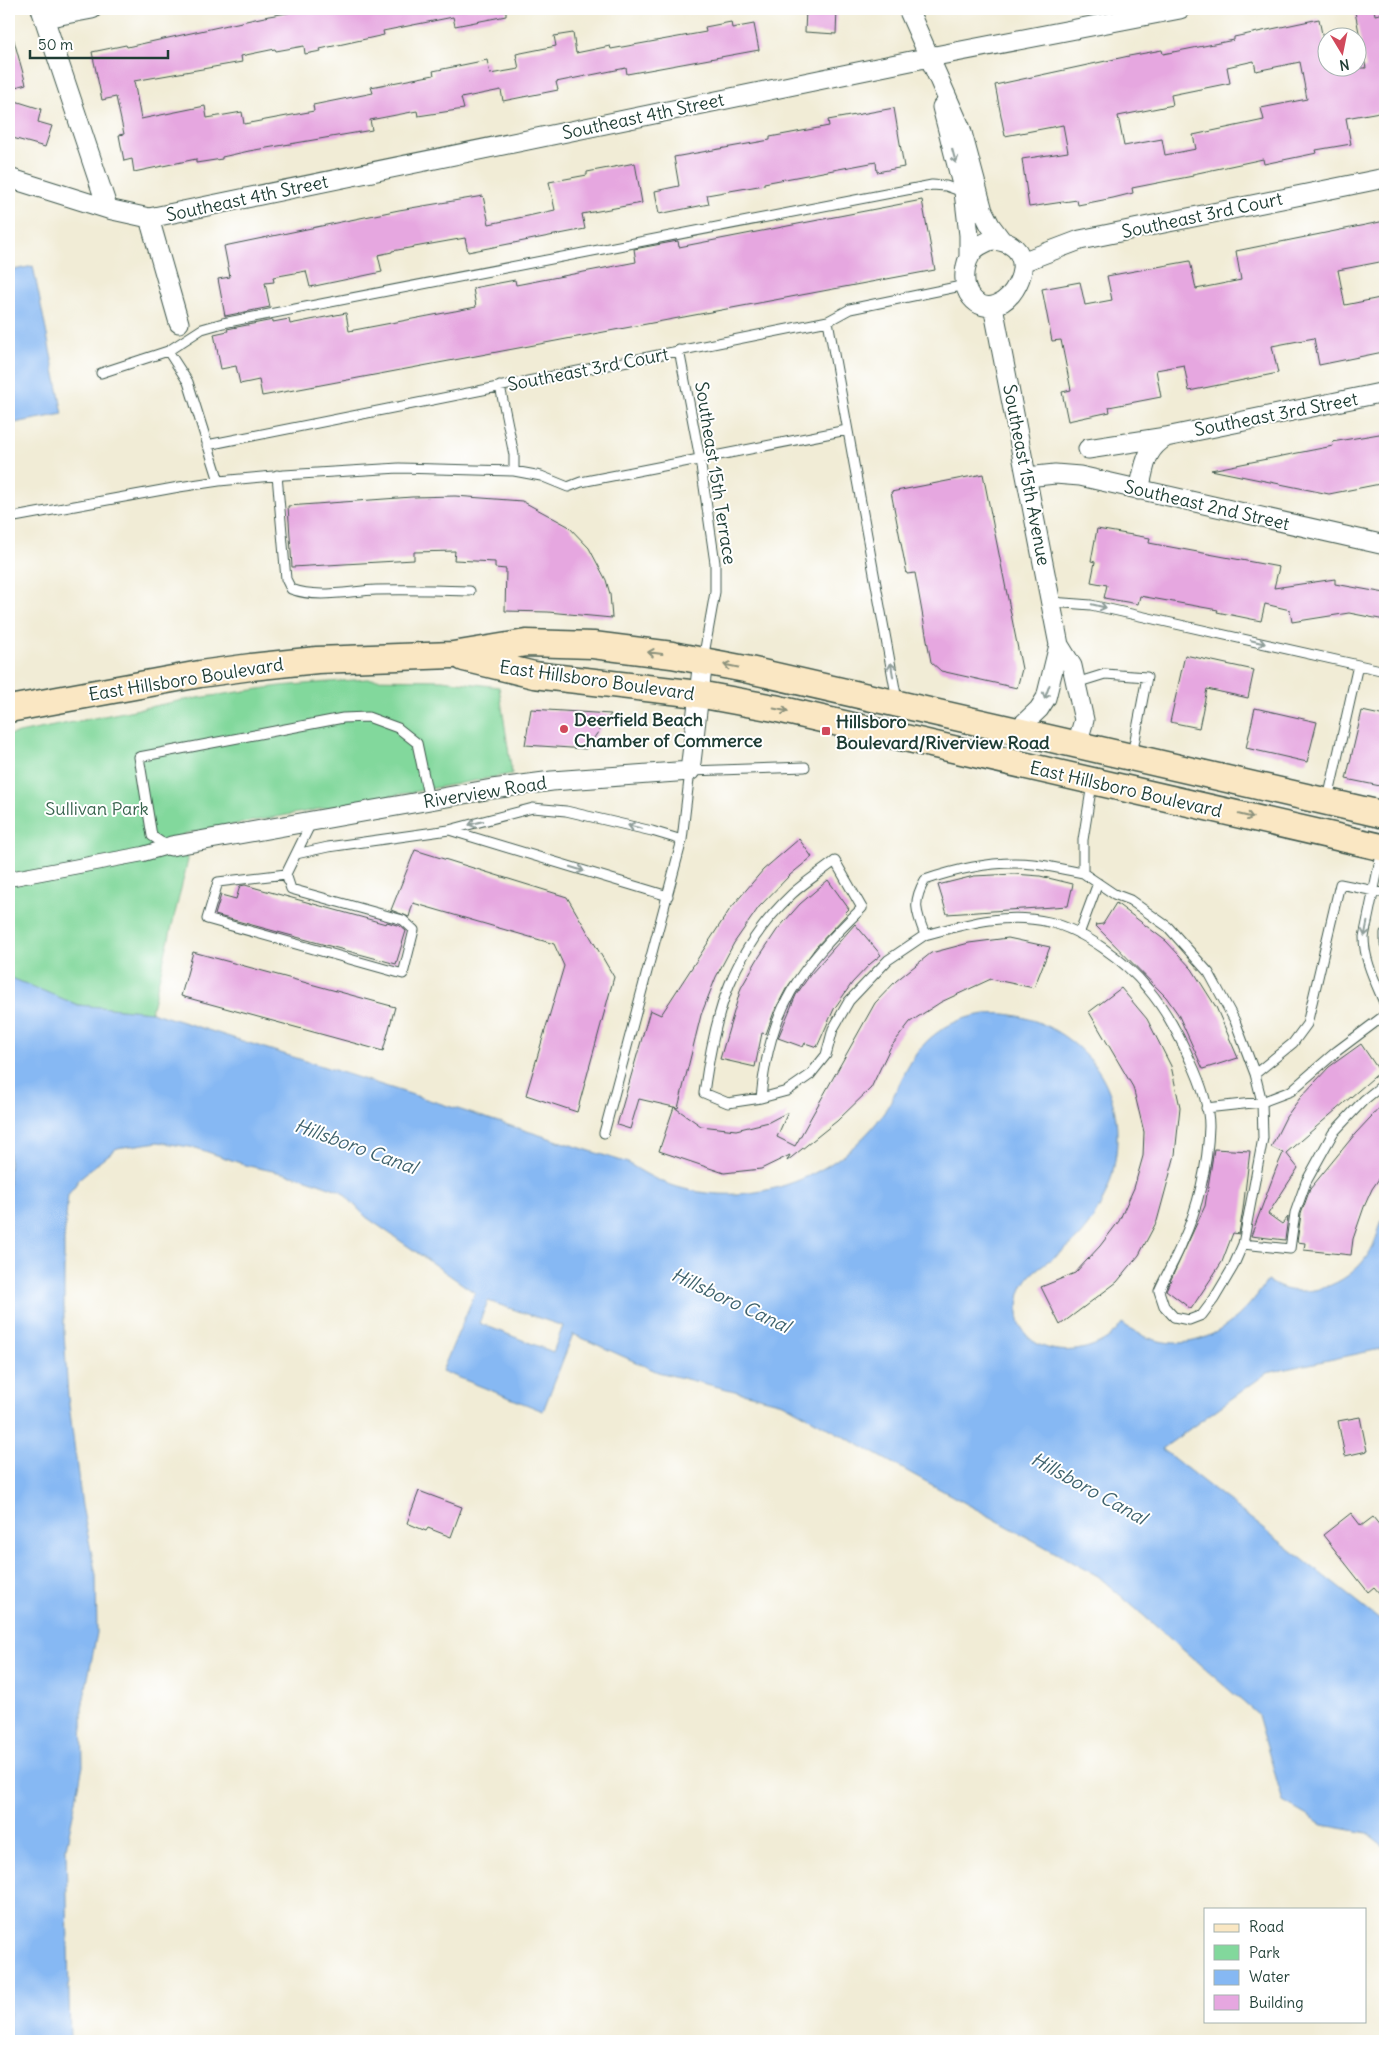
<svg xmlns="http://www.w3.org/2000/svg" width="1394" height="2050" viewBox="0 0 1394 2050" font-family="Delius,sans-serif">
<style>
.green{fill:#82d89c;stroke:#508a68}
.water{fill:#86b8f3;stroke:#527a94;fill-rule:evenodd}
.building{fill:#e6a7e0;fill-rule:evenodd}
.lines{fill:none;stroke-linecap:round;stroke-linejoin:round}
.service-casing{stroke:#3e574c;stroke-width:11}
.pedestrian-casing{stroke:#3e574c;stroke-width:16}
.minor-casing{stroke:#3e574c;stroke-width:21}
.secondary-casing{stroke:#3e574c;stroke-width:29}
.service{stroke:#fff;stroke-width:9}
.pedestrian{stroke:#fff;stroke-width:14}
.minor{stroke:#fff;stroke-width:19}
.secondary{stroke:#fae7c3;stroke-width:26}
.oneway{stroke:#8f9e9a}
.oneway2{stroke:#8c927c}
.poi-dot{fill:#d1495b;stroke:#fff;stroke-width:2}
.labels{text-anchor:middle;dominant-baseline:central;stroke-width:4;stroke-linejoin:round;paint-order:stroke}
.street-label{font-size:18px;fill:#1f3d34;stroke:#fff}
.poi-label{font-size:18px;font-weight:bold;fill:#1f3d34;stroke:#fff;text-anchor:start}
.park-label{font-size:18px;fill:#38644e;stroke:#fff}
.water-label{font-size:19px;font-style:italic;fill:#3e626d;stroke:#fff}
</style>
<rect width="100%" height="100%" fill="#fff"/>
<filter id="ink" filterUnits="userSpaceOnUse"><feTurbulence type="fractalNoise" baseFrequency=".02" numOctaves="2"/><feDisplacementMap in="SourceGraphic" scale="10" xChannelSelector="R" yChannelSelector="G"/><feConvolveMatrix kernelMatrix="1 2 1 2 8 2 1 2 1" color-interpolation-filters="sRGB"/></filter>
<filter id="wash" filterUnits="userSpaceOnUse"><feTurbulence type="fractalNoise" baseFrequency=".0096" numOctaves="4" result="noise"/><feDisplacementMap in="SourceGraphic" scale="20" xChannelSelector="R" yChannelSelector="G"/><feGaussianBlur stdDeviation="1.12" result="paint"/><feColorMatrix in="noise" values="0 0 0 0 0 0 0 0 0 0 0 0 0 0 0 0 0 1.4 0 .05"/><feComposite in="paint" operator="in"/></filter>
<g filter="url(#wash)">
<rect width="100%" height="100%" fill="#f1ecd6"/>
<!-- green -->
<path class="green" d="M366,679L442,680L499,687L512,774L183,834L188,860L151,1012L78,1005L9,977V763L10,762L9,735L184,700L280,686Z"/>
<!-- water -->
<path class="water" d="M33,266L63,414L9,424V271Z
M9,977L78,1005L151,1012L628,1163C639,1170 650,1177 663,1182C738,1212 827,1185 877,1122C897,1098 903,1065 926,1042C974,996 1042,1010 1085,1054C1135,1104 1122,1192 1077,1239C1053,1264 1020,1267 1018,1307C1015,1362 1098,1362 1122,1323C1180,1366 1233,1334 1267,1281C1273,1284 1279,1287 1285,1289C1320,1298 1358,1277 1373,1246C1378,1235 1380,1223 1385,1213V1348L1267,1373L1162,1449L1385,1624V1847L1367,1833L1323,1825L1283,1802L1258,1715L1098,1576L783,1403L658,1372L573,1334L543,1411L442,1371L475,1293L366,1217L341,1191L301,1177L249,1166L196,1148L158,1142L117,1148L81,1177L68,1195L64,1240V1332L68,1397L82,1506L96,1575L97,1633L82,1708L83,1766L66,1848L70,2041H9ZM488,1301L563,1326L553,1352L479,1323Z"/>
<g id="blocks">
<!-- building -->
<path class="building" d="M311,9H506V16L455,26L453,17L383,31L384,35L320,49L321,51L305,54L304,46L276,51L275,49L241,56L242,62L134,81L141,119L205,106L207,118L242,112L244,124L314,111L313,105L373,93L371,87L434,75L433,71L487,60L490,74L519,69L516,54L556,46L554,36L573,33L576,53L610,46L611,49L706,32L705,27L731,22L732,28L754,24L759,50L627,74L626,68L556,82L558,90L503,101L501,90L461,98L464,109L418,116L417,111L370,120L372,130L249,151L222,157V159L196,163V159L134,172L132,159L124,161L119,135L124,134L116,97L102,100L92,52L126,45L127,47L269,16Z
M806,9H837L836,34L805,32Z
M1374,9L1375,15L1385,13V111L1346,118L1351,144L1316,150L1317,153L1264,164L1263,159L1193,174V176L1132,188L1133,193L1113,198L1078,205L1077,200L1029,207L1022,159L1068,152L1063,125L1005,136L995,85L1129,56L1162,50L1163,54L1234,40V37L1319,19L1324,44L1326,43V68H1366L1355,12ZM1254,61L1256,71L1300,62L1307,99L1261,108L1264,120L1193,135L1196,149L1165,155L1162,139L1124,146L1118,116L1173,105L1171,95L1230,83L1227,67Z
M13,37L26,84L9,89V38Z
M9,99L41,109L38,122L52,126L45,147L9,137Z
M894,108L904,167L877,172L876,162L764,183V185L707,195L709,204L659,214L655,191L679,186L674,157L770,140V137L829,126L828,120Z
M635,163L642,203L582,214L585,229L468,252L465,238L392,251V252L378,255L382,272L310,287L306,271L273,277L274,282L265,283L270,307L225,316L218,279L230,277L224,246L399,210L483,196L489,224L528,216L555,210L549,182L587,175V172Z
M922,200L935,270L262,396L259,380L240,384L236,366L221,369L214,334L228,331L227,329L273,320V322L289,319L290,324L346,313L349,331L476,307L473,288L515,280L516,285L636,262L634,249L678,241L679,247Z
M1385,221V261L1338,270L1345,305L1385,297V345H1381L1383,352L1319,365L1314,338L1272,346L1278,373L1189,391L1184,365L1156,370L1161,397L1109,407L1110,412L1068,421L1062,392L1071,390L1061,340L1052,341L1042,289L1080,282L1085,305L1112,300L1107,276L1190,261L1196,289L1241,280L1236,251Z
M1385,433V483L1329,494L1211,470L1333,446L1332,442Z
M983,474L1022,669L1017,688L941,671L931,662L915,573L907,574L891,492Z
M455,496L522,501L568,526L589,548L606,580L610,594L612,618L548,612L505,611L506,569L495,568V562L454,560L455,551L414,552V560L292,567L288,506L412,497Z
M1097,529L1150,538L1149,543L1279,567L1274,588L1335,579V584L1385,593V620L1349,613L1292,622L1290,610L1265,604L1261,621L1217,612L1218,610L1140,596L1138,604L1104,598L1107,585L1091,582L1095,562L1091,561Z
M1185,655L1254,670L1248,698L1207,689L1199,728L1170,722Z
M1255,708L1317,722L1307,762L1246,748Z
M531,709L611,714L586,749L525,745Z
M1362,711L1385,716V787L1346,779Z
M799,839L812,857L790,875L759,907L734,943L716,977L701,1015L678,1108L639,1099L630,1129L617,1125L650,1010L661,1015L730,909L763,870Z
M415,850L567,897L614,977L577,1112L526,1095L564,966L554,944L413,903L409,917L391,910Z
M1014,874L1040,876L1073,884L1068,906L947,914L938,885L974,876Z
M828,880L849,909L845,913L847,914L816,947L786,989L774,1012L766,1034L762,1033L755,1067L720,1059L741,988L757,960L777,930L800,904Z
M245,885L386,924L387,922L400,926L406,931L396,964L215,915L221,895L236,899L240,886Z
M1116,903L1166,941L1192,969L1216,1007L1238,1058L1203,1069L1178,1014L1166,997L1095,925L1103,924Z
M855,924L881,955L870,964L852,983L834,1009L817,1047L805,1043L803,1047L778,1038L796,995L810,975Z
M1008,938L1050,947L1034,988L991,979L941,1002L910,1022L890,1048L871,1088L837,1121L787,1161L790,1155L761,1169L724,1173L659,1151L674,1107L701,1126L736,1130L769,1122L788,1112L777,1137L795,1146L875,1003L896,981L931,953L969,943Z
M193,952L395,1007L383,1051L181,996Z
M1121,988L1147,1019L1171,1066L1180,1107L1175,1155L1157,1221L1139,1255L1117,1282L1060,1325L1041,1287L1075,1273L1100,1246L1119,1221L1134,1188L1143,1156L1144,1132L1133,1087L1089,1012Z
M1361,1044L1380,1072L1286,1153L1298,1168L1268,1214L1282,1224L1288,1217L1285,1240L1251,1236L1276,1169L1283,1153L1271,1147L1286,1117L1300,1098L1329,1067Z
M1385,1102V1170L1372,1189L1364,1207L1353,1239L1351,1255L1304,1250L1305,1243L1297,1242L1301,1214L1310,1189L1355,1134Z
M1214,1149L1250,1151L1243,1209L1239,1234L1233,1233L1222,1262L1191,1309L1166,1290L1205,1206Z
M1360,1417L1367,1451L1345,1456L1338,1421Z
M419,1491L462,1507L451,1537L428,1528L426,1531L407,1523Z
M1351,1513L1361,1526L1373,1517L1385,1532V1600L1374,1587L1368,1592L1323,1535Z"/>
</g>
</g>
<g filter="url(#ink)">
<use href="#blocks" fill-opacity="0" stroke="#3e574c" stroke-width="1"/>
<g class="lines">
<!-- service casing -->
<g class="service-casing">
<path id="service" d="M828,321L897,700
M679,350L700,459L715,563V592L703,660
M168,351L188,382L219,481
M101,373L168,351L202,329L223,323L932,185L946,186L963,192
M500,386L514,455V471
M207,445L828,321L850,309L966,285
M277,475L286,579L291,589C318,599 349,591 376,590C407,589 439,590 470,591
M9,518L179,487L219,481L284,475L399,468L514,471L541,476L568,487L581,482L847,430
M1051,602L1091,605L1385,671
M1076,683L1105,674L1147,677L1132,755
M1328,799L1358,665
M171,846L161,842L152,836L139,757L343,718L368,717L398,728L417,743L429,800
M1382,850L1364,937C1364,961 1376,983 1385,1005
M296,854L328,847L449,830
M286,874L291,889L403,920L414,930L403,974L207,919L218,882L286,874L312,821
M668,896L449,830L533,808L566,811L652,831L682,840
M1385,933V944
M1079,934L1098,883
M925,935C966,924 1006,912 1049,922C1083,930 1126,961 1148,989C1166,1010 1179,1035 1190,1060C1199,1079 1209,1105 1209,1126C1208,1165 1198,1208 1182,1243C1175,1260 1166,1275 1159,1291L1164,1306L1174,1317L1189,1320L1202,1315L1214,1299L1233,1267L1243,1244L1263,1138L1262,1102L1255,1074L1235,1021L1209,973L1168,927L1130,900L1114,894L1083,873
M1255,1074L1293,1043L1307,1024L1340,884L1385,893
M761,1098C769,1008 799,969 862,908L835,861C821,872 805,882 792,894C731,952 715,1012 704,1093L728,1103L761,1098L787,1091L810,1075L826,1055L833,1029L849,1001L888,960L925,935C916,912 912,902 925,880C960,868 996,860 1033,864C1050,866 1066,870 1083,873V840L1092,784
M1206,1108L1262,1102L1291,1091L1337,1051L1385,1015
M604,1133L682,840L690,771L805,767
M1243,1244L1290,1249L1295,1213L1306,1182L1333,1133L1364,1100L1385,1083"/>
</g>
<!-- pedestrian casing -->
<g class="pedestrian-casing">
<path id="pedestrian" d="M9,879L143,854L171,846"/>
</g>
<!-- minor casing -->
<g class="minor-casing">
<path id="minor" d="M41,9L108,209
M908,9L961,129L983,211L990,225L1002,241
M45,18L92,9
M942,107L964,192L969,235V258
M9,178L108,209L149,218L930,57L1180,9
M149,218L179,323
M991,240C1057,243 1002,336 971,297C961,285 964,261 974,250C979,245 985,243 991,240Z
M1022,262L1080,240L1385,178
M993,306L1059,645L1072,666L1084,720L1077,744
M1088,449L1166,437L1385,392
M1027,477L1055,474L1080,476L1385,545
M1139,490C1145,467 1144,450 1166,437
M1016,731L1039,709L1046,698L1059,645
M171,846L492,789L552,781L690,771L703,660"/>
</g>
<!-- secondary casing -->
<g class="secondary-casing">
<path id="secondary" d="M464,658L534,675L698,694L774,708L1385,848
M9,709L200,674L251,667L317,660L453,655L526,643L593,645L672,655L745,669L1385,815"/>
</g>
<!-- service -->
<use href="#service" class="service"/>
<!-- pedestrian -->
<use href="#pedestrian" class="pedestrian"/>
<!-- minor -->
<use href="#minor" class="minor"/>
<!-- secondary -->
<use href="#secondary" class="secondary"/>
</g>
<!-- one-way arrows -->
<defs><path id="oneway-shaft" d="M-6 0H5M1.5-3L5.5 0L1.5 3" fill="none" stroke-width="1.6" stroke-linecap="round" stroke-linejoin="round" transform="scale(1.25)"/></defs>
<g class="oneway">
<use href="#oneway-shaft" transform="translate(954 156) rotate(75)"/>
<use href="#oneway-shaft" transform="translate(1099 606) rotate(13)"/>
<use href="#oneway-shaft" transform="translate(1258 642) rotate(13)"/>
<use href="#oneway-shaft" transform="translate(892 670) rotate(-99)"/>
<use href="#oneway-shaft" transform="translate(1047 692) rotate(110)"/>
<use href="#oneway-shaft" transform="translate(476 823) rotate(165)"/>
<use href="#oneway-shaft" transform="translate(635 827) rotate(-167)"/>
<use href="#oneway-shaft" transform="translate(577 869) rotate(17)"/>
<use href="#oneway-shaft" transform="translate(1366 929) rotate(101)"/>
</g>
<g class="oneway2">
<use href="#oneway-shaft" transform="translate(655 653) rotate(-173)"/>
<use href="#oneway-shaft" transform="translate(731 666) rotate(-169)"/>
<use href="#oneway-shaft" transform="translate(781 710) rotate(12)"/>
<use href="#oneway-shaft" transform="translate(1246 816) rotate(13)"/>
</g>
</g>
<!-- markers -->
<g class="poi-dot">
<circle cx="564" cy="729" r="5"/>
<rect x="821" y="726" width="10" height="10" rx="2.5"/>
</g>
<g class="labels">
<!-- street labels -->
<g class="street-label">
<text transform="translate(643 116) rotate(-12)">Southeast 4th Street</text>
<text transform="translate(247 198) rotate(-12)">Southeast 4th Street</text>
<text transform="translate(1202 215) rotate(-12)">Southeast 3rd Court</text>
<text transform="translate(588 369) rotate(-11)">Southeast 3rd Court</text>
<text transform="translate(1276 414) rotate(-11)">Southeast 3rd Street</text>
<text transform="translate(716 473) rotate(81)">Southeast 15th Terrace</text>
<text transform="translate(1027 475) rotate(79)">Southeast 15th Avenue</text>
<text transform="translate(1207 505) rotate(13)">Southeast 2nd Street</text>
<text transform="translate(186 679) rotate(-9)">East Hillsboro Boulevard</text>
<text transform="translate(597 680) rotate(8)">East Hillsboro Boulevard</text>
<text transform="translate(1126 789) rotate(13)">East Hillsboro Boulevard</text>
<text transform="translate(485 792) rotate(-9)">Riverview Road</text>
</g>
<!-- poi labels -->
<g class="poi-label">
<text x="574" y="719">Deerfield Beach<tspan x="574" dy="21">Chamber of Commerce</tspan></text>
<text x="836" y="721">Hillsboro<tspan x="836" dy="21">Boulevard/Riverview Road</tspan></text>
</g>
<!-- park labels -->
<g class="park-label">
<text x="97" y="808">Sullivan Park</text>
</g>
<!-- water labels -->
<g class="water-label">
<text transform="translate(356 1146) rotate(20)">Hillsboro Canal</text>
<text transform="translate(731 1300) rotate(25)">Hillsboro Canal</text>
<text transform="translate(1089 1488) rotate(29)">Hillsboro Canal</text>
</g>
</g>
<!-- margin -->
<rect width="1394" height="2050" fill="none" stroke="#fff" stroke-width="30"/>
<!-- legend -->
<rect x="1204" y="1908" width="162" height="115" fill="#ffffff" stroke="#a5b1ae"/>
<rect x="1214" y="1924" width="25" height="8" fill="#fae7c3" stroke="#a5b1ae"/>
<text x="1249" y="1932" font-size="15" fill="#1f3d34">Road</text>
<rect x="1214" y="1945" width="25" height="15" fill="#82d89c" stroke="#a5b1ae"/>
<text x="1249" y="1958" font-size="15" fill="#1f3d34">Park</text>
<rect x="1214" y="1970" width="25" height="15" fill="#86b8f3" stroke="#a5b1ae"/>
<text x="1249" y="1982" font-size="15" fill="#1f3d34">Water</text>
<rect x="1214" y="1995" width="25" height="15" fill="#e6a7e0" stroke="#a5b1ae"/>
<text x="1249" y="2008" font-size="15" fill="#1f3d34">Building</text>
<!-- north arrow -->
<g transform="translate(1342 52) rotate(170)"><circle r="24" fill="#ffffff" stroke="#a5b1ae"/>
<path d="M0-4L9 19L0 12L-9 19Z" fill="#d1495b"/>
<text y="-8" font-size="14" font-weight="bold" text-anchor="middle" fill="#1f3d34">N</text>
</g>
<!-- scale -->
<path d="M30 50v8h138v-8" fill="none" stroke="#1f3d34" stroke-width="2.5"/>
<text x="38" y="50" font-size="15" fill="#1f3d34" stroke="#ffffff" stroke-width="4" paint-order="stroke">50 m</text>
</svg>
